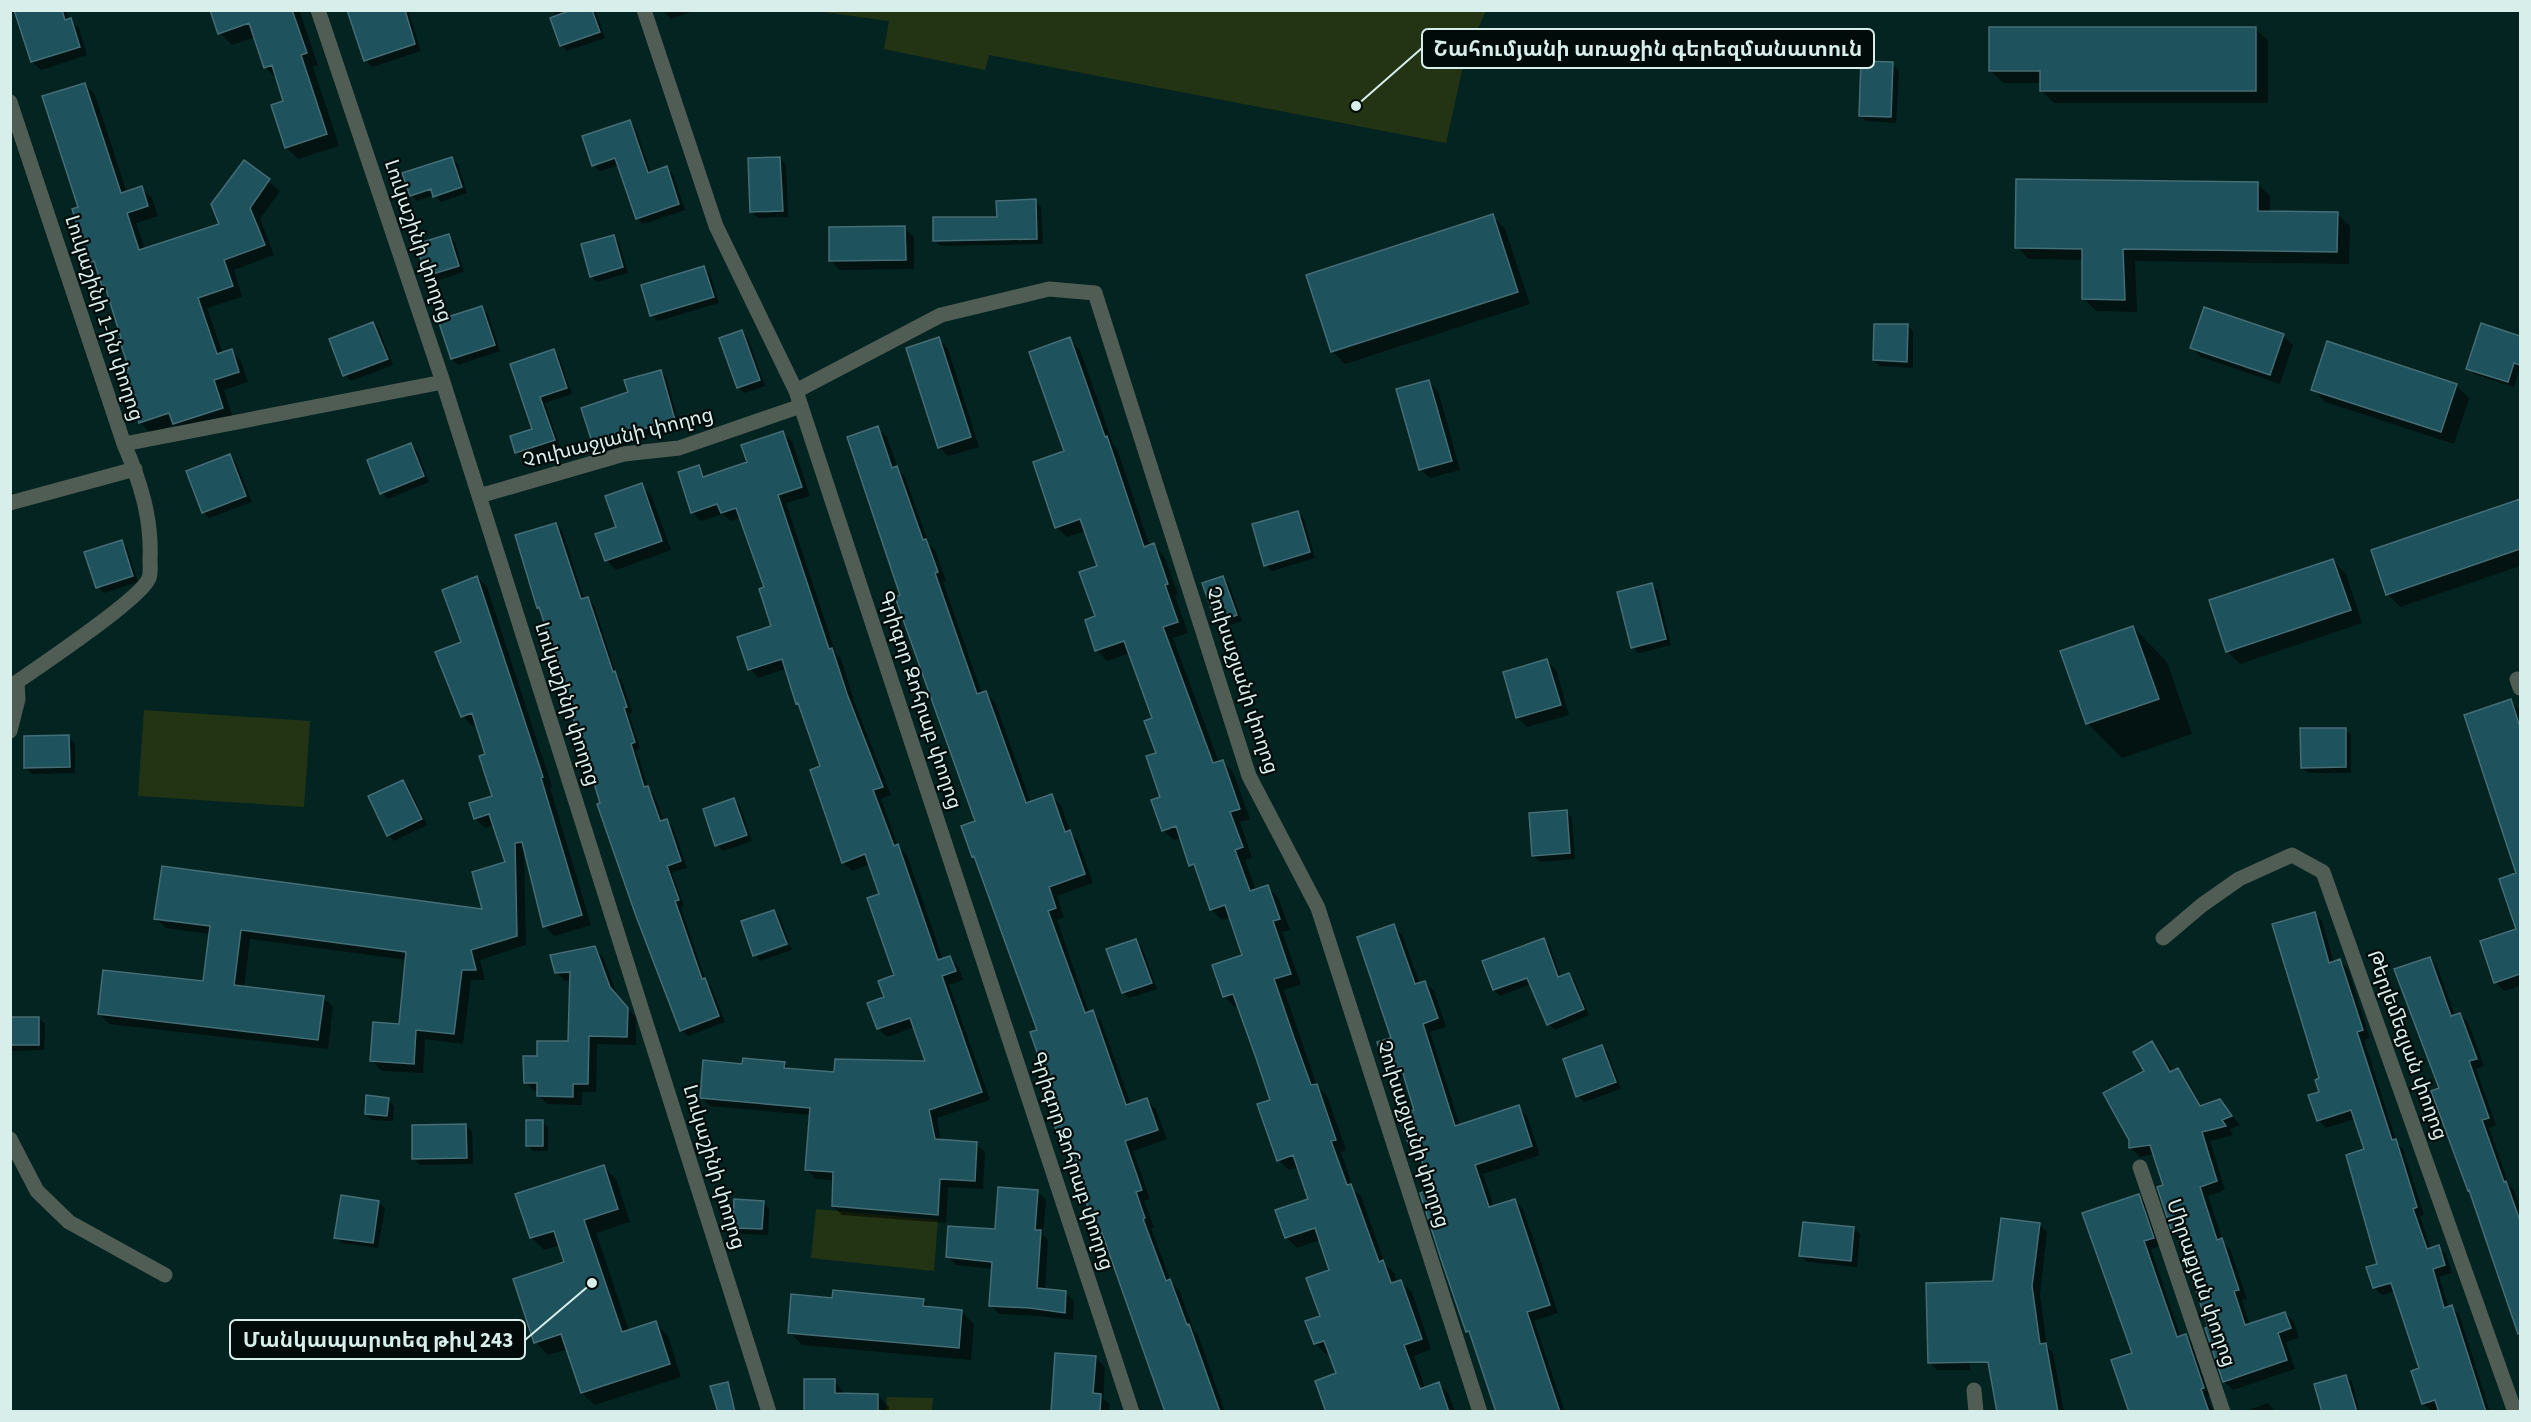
<svg xmlns="http://www.w3.org/2000/svg" width="2531" height="1422" viewBox="0 0 2531 1422" font-family="'Source Sans 3','Noto Sans Armenian',sans-serif">
<style>
.green{fill:#233414}
.shadow{fill:#0007}
.building{fill:#1e525c;stroke:#456d76;stroke-width:1.5}
.lines{fill:none;stroke-linecap:round;stroke-linejoin:round}
.minor{stroke:#505d55;stroke-width:15}
.labels{text-anchor:middle;dominant-baseline:central;stroke-width:4.5;stroke-linejoin:round;paint-order:stroke}
.street-label{font-size:20px;fill:#d8eeeb;stroke:#000b0a}
.leader{fill:none;stroke:#d8eeeb;stroke-width:2}
.callout-dot{fill:#d8eeeb;stroke:#000b0a;stroke-width:2}
.callout{fill:#000b0a;stroke:#d8eeeb;stroke-width:2}
.callout-label{font-size:21px;text-anchor:middle;font-weight:bold;fill:#d8eeeb}
</style>
<rect width="100%" height="100%" fill="#042421"/>
<!-- green -->
<path class="green" d="M816,11L1486,10V11L1465,57L1446,143L989,55L985,70L884,49L889,21Z
M144,710L310,721L304,807L138,796Z
M816,1209L938,1220L934,1271L811,1258Z
M887,1397L933,1398L932,1411H886Z"/>
<!-- shadow -->
<path class="shadow" d="M13,10H66L69,20L79,28L87,55L41,70L32,62Z
M212,10H299L318,65L313,67L339,146L298,159L286,147L285,102L278,80L265,67L255,37L232,45L220,33Z
M349,10H408L421,51L372,67L365,60Z
M554,10H595L605,38L567,51L561,45Z
M662,10H696L671,19Z
M2255,28L2268,41V103H2054L2041,90V83H2003L1990,70Z
M1892,64L1899,70L1896,123L1866,121L1860,115Z
M85,84L95,95L127,193L142,188L152,198L158,216L136,223L145,249L221,225L245,162L280,191L260,219L274,255L234,270L242,297L207,308L223,354L231,351L241,361L248,382L224,390L233,418L185,434L175,425L150,433L140,422L131,370L107,289L99,270L91,262L80,208Z
M629,121L635,127L651,173L666,168L673,174L685,210L643,224L637,218L619,165L600,171L594,165Z
M452,158L458,164L467,193L441,202L434,195L417,201L411,195Z
M780,158L786,165L788,217L758,218L752,212Z
M2257,183L2270,196V213L2337,214L2350,226L2349,264L2135,261L2137,312L2096,311L2083,298L2084,260L2029,259L2017,247Z
M1035,201L1041,207L1043,244L940,246L934,240L998,219Z
M1492,216L1505,229L1530,304L1345,364L1333,352L1308,276Z
M904,227L914,237V269L840,270L831,261Z
M449,236L455,242L464,272L433,282L427,276Z
M613,236L619,242L628,273L597,282L591,276Z
M704,268L710,274L719,303L658,321L652,315Z
M481,308L488,314L500,351L458,365L452,359Z
M2205,309L2283,336L2293,345L2280,384L2201,357L2192,348Z
M373,323L379,329L393,365L351,381L345,375L331,340Z
M1907,325L1913,331V368L1880,366L1874,360Z
M2482,325L2520,339V368L2514,387L2474,374L2468,368Z
M742,332L748,338L765,386L744,393L738,387Z
M939,339L948,349L979,447L948,456L939,447Z
M1069,339L1080,350L1113,444L1117,449L1150,547L1153,545L1164,556L1178,594L1175,596L1188,633L1173,638L1219,763L1222,761L1233,772L1250,819L1240,822L1252,858L1245,860L1256,891L1268,887L1278,897L1290,930L1282,932L1301,984L1284,990L1317,1086L1327,1096L1346,1150L1341,1152L1354,1190L1361,1196L1385,1264L1394,1273L1397,1283L1401,1282L1412,1292L1431,1349L1414,1356L1425,1388L1439,1384L1449,1394L1455,1412H1346L1330,1353L1326,1354L1315,1343L1331,1271L1320,1240L1297,1248L1286,1237L1310,1200L1299,1167L1289,1170L1278,1160L1272,1101L1239,1006L1235,1007L1225,997L1214,966L1244,956L1231,917L1222,920L1212,910L1199,873L1191,865L1181,838L1174,840L1163,830L1154,719L1130,653L1107,661L1097,650L1099,567L1086,531L1067,537L1056,527L1066,452Z
M553,351L559,357L572,394L545,403L560,446L523,458L517,452L533,430L512,365Z
M660,371L666,377L680,426L633,439L635,442L602,453L596,447L629,393Z
M1429,382L1438,391L1460,470L1430,478L1420,469Z
M2456,385L2469,398L2454,444L2325,402L2313,389Z
M877,428L887,437L898,469L905,477L929,544L935,550L946,581L943,582L982,694L986,693L995,702L1031,803L1051,796L1061,805L1071,834L1078,841L1093,883L1057,896L1064,917L1057,920L1089,1013L1092,1012L1101,1021L1131,1105L1147,1100L1156,1109L1167,1139L1133,1151L1150,1199L1144,1201L1154,1227L1151,1228L1171,1282L1179,1290L1194,1331L1198,1335L1225,1412H1166L1107,1242L1099,1234L1073,1159L1065,1151L1064,1125L1038,1031L977,860L973,856L977,822L902,596Z
M783,433L792,441L810,496L786,503L836,654L841,659L855,704L891,795L881,799L898,846L907,855L943,960L950,957L958,966L963,980L949,985L990,1100L937,1118L941,1141L976,1144L985,1152L983,1189L948,1187L946,1223L842,1215L833,1206L834,1180L816,1179L807,1170L811,1115L710,1106L702,1098L744,1065L784,1063L791,1070L835,1074L927,1063L915,1027L887,1037L878,1028L886,998L896,976L881,895L870,864L852,871L843,862L822,767L802,708L797,703L786,669L758,678L750,669L773,627L766,588L741,518L731,521L723,514L701,521L692,512L698,467L707,477L749,463Z
M411,445L417,451L429,482L388,499L382,493Z
M230,456L236,462L252,502L209,518L203,512Z
M641,485L651,495L671,550L616,570L606,560L618,528Z
M2520,500V566L2400,607L2388,594L2373,551Z
M1298,512L1304,519L1315,558L1272,571L1266,565Z
M555,524L562,530L584,599L587,598L594,605L617,676L621,679L633,713L629,714L640,748L636,750L648,788L654,794L664,822L667,821L673,827L687,868L672,872L684,906L681,907L706,982L711,986L725,1022L688,1036L681,1030L601,804L569,687L556,646L538,607Z
M121,542L127,548L138,582L104,593L98,587Z
M2333,561L2346,574L2362,623L2240,664L2227,651Z
M477,577L487,587L552,787L550,788L591,925L554,936L545,926L524,850L526,945L480,960L485,980H471L463,1044L425,1039L423,1073L382,1071L372,1061L401,1025L407,960L250,939L244,988L323,997L333,1007L328,1049L109,1024L100,1014L204,983L211,934L166,928L156,918L484,911L507,863L494,825L485,828L475,818L494,796L487,755L477,724L472,726L463,716V643Z
M1223,577L1229,584L1242,621L1223,628L1217,622Z
M1651,585L1658,591L1671,645L1639,653L1633,647Z
M2133,627L2167,662L2192,734L2122,758L2087,723Z
M1547,661L1556,670L1569,715L1527,727L1517,718Z
M2511,701L2520,711V986L2505,991L2495,982L2518,930V874Z
M2345,729L2351,735V773H2308L2302,767Z
M68,737L75,743V773L32,774L26,768Z
M403,781L409,787L427,825L394,841L388,835Z
M734,800L740,806L752,841L723,851L717,845Z
M1566,812L1572,818L1575,859L1540,862L1534,856Z
M774,911L780,918L789,942L755,953V956L754,955Z
M2314,913L2322,921L2334,963L2340,961L2348,969L2370,1038L2364,1040L2397,1143L2403,1149L2424,1215L2420,1216L2431,1249L2439,1247L2446,1254L2452,1273L2439,1277L2449,1308L2451,1307L2459,1314L2490,1412H2441L2440,1408L2431,1411L2423,1403L2420,1369L2395,1291L2382,1295L2374,1287L2378,1265L2366,1150L2355,1119L2326,1128L2318,1120L2321,1079Z
M1393,926L1402,935L1420,984L1425,982L1434,991L1446,1027L1430,1032L1460,1126L1518,1107L1527,1116L1540,1155L1483,1174L1494,1207L1514,1200L1523,1209L1558,1313L1534,1321L1565,1412H1498L1472,1336L1468,1331L1433,1190L1420,1150L1409,1142L1416,1111L1405,1077L1397,1079L1388,1071L1379,1043L1393,1039Z
M1136,940L1142,947L1157,989L1129,998L1123,992Z
M1543,940L1550,946L1561,978L1569,975L1575,981L1589,1015L1555,1030L1549,1024L1531,984L1500,996L1494,990L1484,962Z
M790,945L792,950L760,961L756,957Z
M594,948L603,957L618,997L636,1018V1045L597,1044L596,1092H582V1105L547,1104L538,1095L539,1091H534L525,1082L538,1057L570,1043L571,981H565L556,972Z
M2430,958L2437,966L2455,1016L2460,1015L2468,1022L2484,1066L2476,1069L2496,1125L2489,1128L2509,1185L2514,1190L2520,1208V1335L2441,1089Z
M10,1018H39L45,1024L44,1050L10,1051Z
M2152,1043L2161,1052L2173,1072L2178,1070L2187,1079L2202,1107L2219,1101L2240,1125L2230,1129L2233,1135L2210,1141L2225,1190L2208,1196L2223,1242L2230,1249L2247,1299L2242,1300L2250,1325L2285,1313L2294,1322L2299,1338L2286,1342L2295,1369L2233,1390L2224,1381L2210,1328L2180,1238L2173,1231L2165,1186L2154,1154L2140,1157L2131,1148Z
M1602,1047L1608,1053L1621,1089L1584,1102L1578,1096Z
M388,1100L394,1106L393,1121L372,1120L366,1114Z
M542,1121L548,1127V1151H533L527,1145Z
M466,1125L472,1131L473,1164L420,1165L414,1159Z
M603,1167L616,1179L630,1222L596,1233L629,1331L655,1323L668,1336L681,1377L595,1405L582,1393L568,1349L548,1355L536,1342L566,1263L560,1245L544,1250L531,1237Z
M1037,1191L1046,1200L1043,1235L1048,1240L1045,1291L1066,1293L1074,1301L1073,1320L1039,1316L999,1314L991,1306L993,1269L956,1265L948,1257L996,1230Z
M2138,1195L2146,1203L2161,1246L2151,1249L2181,1338L2186,1336L2194,1344L2211,1396L2208,1397L2213,1412H2140L2134,1354Z
M378,1202L385,1208L378,1248L342,1243L336,1237Z
M763,1202L769,1208L768,1235L741,1234L735,1227Z
M2039,1224L2047,1232L2040,1295L2047,1347L2053,1353L2064,1412H1999L1982,1317L1967,1318L1970,1370H1937L1929,1362Z
M1854,1228L1860,1234L1857,1267L1807,1262L1801,1256Z
M834,1300L923,1301L931,1308L961,1311L974,1324L971,1360L802,1345L790,1332Z
M1096,1358L1105,1367L1103,1398L1110,1405L1109,1412H1052Z
M2345,1376L2352,1382L2360,1412H2324Z
M834,1381L846,1395H878L889,1407V1412H805Z
M727,1383L730,1386L736,1412H719Z
M2268,1403L2276,1412H2243Z"/>
<!-- building -->
<path class="building" d="M14,10H62L65,20L71,18L80,47L31,62Z
M210,10H292L307,53L301,55L327,134L285,148L271,105L283,101L272,65L264,68L249,23L218,34Z
M347,10H405L415,44L364,61Z
M571,10H592L600,32L560,46L550,18Z
M1989,27H2256V91H2040V71H1989Z
M1861,61L1893,62L1891,117L1859,116Z
M85,83L121,193L142,186L148,206L127,213L139,250L219,224L211,204L244,160L270,179L250,208L265,245L224,260L233,286L198,298L217,354L232,349L239,372L214,380L223,408L173,424L169,413L139,423L122,372L129,369L119,339L121,338L105,286H102L94,261L89,263L72,209L78,207L42,96Z
M630,120L648,173L667,166L679,204L636,219L615,158L592,166L582,136Z
M452,157L462,187L433,197L431,189L410,196L402,173Z
M780,157L783,211L750,212L748,158Z
M2016,179L2258,182V211L2338,212L2337,252L2123,249L2125,300L2082,299V249L2015,248Z
M1036,199L1037,239L933,241V217H997L996,201Z
M1493,214L1518,292L1331,352L1306,275Z
M905,226L906,260L829,261V227Z
M449,234L459,266L426,276L416,244Z
M614,235L623,267L590,277L581,244Z
M704,266L714,297L650,316L641,285Z
M482,306L495,345L451,359L438,320Z
M2204,307L2284,334L2270,375L2190,348Z
M373,322L388,359L343,376L329,339Z
M2481,323L2520,336V365L2514,363L2508,382L2466,369Z
M1874,324H1908L1907,362L1873,360Z
M742,330L760,380L737,388L719,338Z
M939,337L971,437L938,448L906,348Z
M1070,337L1105,437L1107,436L1144,547L1154,543L1168,584L1165,585L1178,622L1163,627L1213,763L1223,760L1240,809L1230,812L1243,847L1235,850L1250,891L1268,885L1280,919L1273,921L1291,974L1274,979L1293,1035L1311,1085L1317,1084L1336,1140L1331,1141L1347,1185L1351,1184L1379,1262L1383,1260L1391,1283L1401,1280L1422,1339L1404,1345L1420,1389L1439,1382L1449,1412H1326L1315,1381L1336,1373L1324,1341L1314,1344L1305,1321L1320,1316L1306,1278L1329,1270L1315,1228L1285,1238L1275,1210L1308,1199L1293,1155L1277,1161L1257,1104L1270,1100L1256,1058L1233,994L1223,997L1212,965L1242,955L1225,905L1210,910L1194,864L1189,866L1176,826L1162,831L1151,800L1160,797L1146,756L1156,753L1144,721L1152,718L1124,641L1095,651L1085,620L1095,616L1079,572L1097,566L1080,519L1055,528L1033,462L1064,451L1029,352Z
M2327,341L2457,384L2441,432L2311,390Z
M554,349L567,388L540,397L555,440L515,453L510,436L532,429L510,364Z
M661,370L675,420L628,433L629,436L594,448L581,408L628,392L624,380Z
M1429,380L1452,461L1419,470L1396,389Z
M878,426L892,468L897,466L923,540L926,539L938,572L935,573L977,694L986,691L1026,803L1052,794L1065,832L1070,830L1085,874L1049,887L1056,908L1048,911L1085,1013L1093,1010L1126,1105L1147,1098L1158,1130L1125,1141L1142,1190L1136,1192L1145,1218L1143,1219L1166,1281L1170,1279L1187,1325L1189,1324L1220,1412H1165L1102,1233L1098,1235L1068,1151L1063,1152L1055,1127L1062,1124L1030,1032L1037,1030L974,856L972,857L961,826L975,821L895,597L900,595L847,437Z
M783,431L802,487L778,495L829,649L832,648L847,694L883,787L873,790L894,846L898,844L938,960L950,956L956,971L942,976L982,1092L929,1110L935,1139L977,1142L975,1181L940,1179L938,1215L832,1206L833,1172L805,1170L810,1108L700,1098L703,1060L742,1064L743,1058L785,1062L784,1068L834,1072L835,1059L925,1061L910,1018L877,1029L867,1003L884,997L878,981L894,975L867,898L879,894L865,854L842,863L810,770L820,766L798,703L796,704L782,659L748,670L737,637L771,626L759,589L764,587L736,508L721,513L717,504L691,513L678,472L699,465L703,477L747,462L741,445Z
M411,443L424,476L380,494L367,460Z
M230,454L246,496L202,513L186,471Z
M642,483L662,541L605,561L595,534L616,527L605,496Z
M2520,499V549L2386,595L2371,550Z
M1298,511L1310,552L1264,566L1252,524Z
M556,523L581,599L588,597L613,672L615,671L627,707L624,708L635,742L631,744L644,787L648,786L660,821L667,819L681,861L667,866L679,900L675,901L702,979L705,978L719,1016L680,1031L636,916L597,804L600,803L588,763L563,688L567,687L553,643L551,644L539,607L537,608L515,535Z
M122,540L133,576L96,588L84,552Z
M2333,559L2351,610L2226,652L2209,600Z
M477,576L543,777L541,778L582,915L543,927L522,842L515,843L517,936L471,950L476,970H462L454,1034L416,1030L414,1064L370,1061L373,1022L399,1024L406,952L241,930L234,985L324,996L318,1040L98,1014L103,970L203,981L210,926L154,919L162,866L482,909L472,872L505,862L489,814L474,819L469,803L492,796L479,756L485,754L472,713L461,717L435,652L461,642L442,590Z
M1223,576L1237,615L1216,623L1202,583Z
M1652,583L1666,639L1631,648L1617,592Z
M2133,626L2159,699L2086,724L2060,651Z
M1547,659L1561,705L1516,718L1503,672Z
M2511,699L2520,727V974L2494,983L2480,941L2516,929L2499,879L2516,873L2464,715Z
M2300,728H2346V767L2301,768Z
M69,735L70,767L24,768V736Z
M403,780L422,819L387,836L368,796Z
M734,798L747,835L715,846L703,809Z
M1567,810L1570,853L1532,856L1529,813Z
M774,910L787,944L753,956L741,921Z
M2315,912L2329,963L2340,959L2363,1030L2357,1032L2392,1140L2396,1139L2417,1207L2413,1209L2427,1249L2439,1245L2445,1265L2433,1269L2444,1308L2452,1305L2486,1412H2439L2435,1400L2422,1404L2411,1371L2419,1368L2391,1283L2373,1288L2366,1267L2377,1264L2346,1155L2364,1149L2351,1110L2317,1121L2308,1095L2319,1092L2315,1080L2319,1078L2272,924Z
M1394,924L1415,984L1425,981L1438,1018L1423,1024L1455,1126L1519,1105L1532,1146L1475,1165L1489,1207L1515,1199L1550,1305L1527,1312L1560,1412H1496L1469,1331L1466,1332L1441,1259L1420,1193L1431,1190L1415,1140L1408,1143L1399,1115L1414,1110L1401,1067L1386,1071L1377,1042L1391,1038L1357,937Z
M1544,938L1558,977L1569,973L1584,1009L1547,1025L1527,978L1493,990L1482,961Z
M1136,939L1152,983L1122,993L1106,949Z
M595,946L610,987L628,1008L627,1037L589,1036L588,1084H573V1097L537,1096V1083H524L523,1056H537V1041H568L570,972L555,973L550,955Z
M2430,957L2451,1016L2460,1013L2477,1059L2469,1061L2489,1118L2482,1120L2504,1182L2506,1181L2520,1221V1333L2518,1334L2469,1190L2468,1191L2431,1091L2439,1088L2394,969Z
M10,1017H39V1045H10Z
M2152,1041L2170,1072L2178,1068L2200,1106L2220,1099L2232,1116L2222,1120L2226,1126L2202,1132L2217,1181L2200,1187L2217,1240L2222,1238L2239,1290L2234,1291L2245,1325L2285,1312L2291,1328L2278,1333L2287,1360L2223,1382L2205,1328L2208,1327L2176,1230L2172,1232L2157,1187L2163,1185L2150,1145L2129,1148V1140L2103,1093L2144,1071L2133,1052Z
M1602,1045L1616,1082L1576,1097L1563,1059Z
M366,1095L389,1098L387,1116L365,1114Z
M526,1120H543V1146H526Z
M466,1124L467,1158L412,1159V1125Z
M604,1165L618,1209L584,1220L622,1332L656,1321L670,1364L581,1393L561,1334L534,1343L513,1279L564,1262L554,1231L530,1238L515,1194Z
M998,1187L1038,1190L1035,1230H1041L1037,1288L1066,1291L1065,1313L1030,1308L989,1306L992,1262L946,1257L948,1226L995,1229Z
M2139,1194L2154,1238L2144,1241L2177,1337L2186,1334L2204,1388L2201,1389L2209,1412H2129L2111,1360L2132,1353L2082,1213Z
M341,1195L379,1201L373,1243L334,1238Z
M734,1199L764,1201L762,1229L733,1228Z
M2001,1218L2040,1223L2032,1286L2040,1344L2046,1343L2058,1412H1997L1988,1362L1928,1363L1926,1283L1993,1281Z
M1803,1222L1854,1227L1851,1261L1799,1256Z
M833,1290L924,1299L923,1306L962,1310L959,1348L788,1333L791,1294L832,1298Z
M1055,1353L1096,1356L1093,1393L1101,1394L1100,1412H1051Z
M2346,1375L2357,1412H2322L2314,1384Z
M804,1379H835V1393L878,1394V1412H804Z
M728,1382L735,1412H718L710,1386Z"/>
<g class="lines">
<!-- minor -->
<path class="minor" d="M318,10L443,382L769,1412
M644,10L716,226L796,391L1132,1412
M10,102L124,444L443,382
M796,391L941,315L1049,289L1095,293L1249,776L1318,908L1480,1412
M479,496L624,454L679,448L801,406
M10,503L135,469
M2517,679L2520,688
M10,731L18,699L17,682C40,666 142,598 149,578C151,573 150,564 150,559C152,518 140,481 124,444
M2163,938L2202,905L2239,879L2292,855L2323,872L2515,1412
M10,1139L37,1191L69,1222L165,1275
M2140,1167L2223,1412
M1974,1390L1976,1412"/>
</g>
<g class="labels">
<!-- street labels -->
<g class="street-label">
<text transform="translate(418 241) rotate(71)">Լուկաշինի փողոց</text>
<text transform="translate(104 318) rotate(72)">Լուկաշինի 1-ին փողոց</text>
<text transform="translate(618 438) rotate(-14)">Չուխաջյանի փողոց</text>
<text transform="translate(1242 680) rotate(72)">Չուխաջյանի փողոց</text>
<text transform="translate(920 700) rotate(72)">Գրիգոր Զոհրաբ փողոց</text>
<text transform="translate(567 704) rotate(72)">Լուկաշինի փողոց</text>
<text transform="translate(2407 1045) rotate(70)">Թերլեմեզյան փողոց</text>
<text transform="translate(1413 1134) rotate(72)">Չուխաջյանի փողոց</text>
<text transform="translate(1072 1161) rotate(72)">Գրիգոր Զոհրաբ փողոց</text>
<text transform="translate(714 1167) rotate(73)">Լուկաշինի փողոց</text>
<text transform="translate(2201 1283) rotate(71)">Միրաքյան փողոց</text>
</g>
</g>
<!-- callouts -->
<path class="leader" d="M1356 106L1422 48M592 1283L525 1340"/>
<g class="callout-dot">
<circle cx="1356" cy="106" r="6"/>
<circle cx="592" cy="1283" r="6"/>
</g>
<g class="callout">
<rect x="1422" y="29" width="452" height="39" rx="6"/>
<rect x="230" y="1320" width="295" height="39" rx="6"/>
</g>
<g class="callout-label">
<text x="1648" y="56">Շահումյանի առաջին գերեզմանատուն</text>
<text x="378" y="1347">Մանկապարտեզ թիվ 243</text>
</g>
<!-- border -->
<rect width="2531" height="1422" fill="none" stroke="#d8eeeb" stroke-width="24"/>
</svg>
